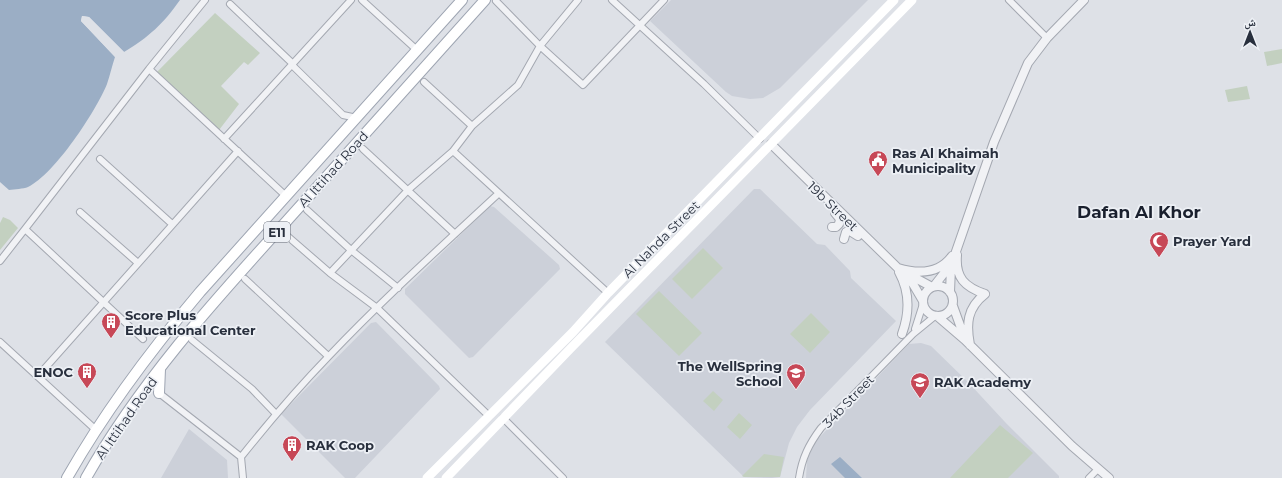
<svg xmlns="http://www.w3.org/2000/svg" width="1282" height="478" viewBox="0 0 1282 478" font-family="Montserrat,'Noto Naskh Arabic',sans-serif">
<style>
.built{fill:#ccd0d9}
.green{fill:#c3d0c0}
.water{fill:#9baec5}
.pier{fill:#dee1e7}
.lines{fill:none;stroke-linecap:round;stroke-linejoin:round}
.minor-casing{stroke:#a4a8b1;stroke-width:8}
.tertiary-casing{stroke:#a4a8b1;stroke-width:10}
.primary-casing{stroke:#9ea5b2;stroke-width:12}
.minor{stroke:#f1f2f5;stroke-width:6}
.tertiary{stroke:#f1f2f5;stroke-width:8}
.secondary{stroke:#fff;stroke-width:9}
.primary{stroke:#fff;stroke-width:10}
.labels{text-anchor:middle;dominant-baseline:central;stroke-width:3.5;stroke-linejoin:round;paint-order:stroke}
.shield{fill:#edf0f5;stroke:#636974;stroke-width:1}
.shield-label{font-size:12px;font-weight:bold;fill:#282f3d}
.poi-label{font-size:13px;font-weight:bold;fill:#282f3d;stroke:#edf0f5;text-anchor:start}
.street-label{font-size:13px;fill:#282f3d;stroke:#edf0f5}
.district-label{font-size:17px;font-weight:bold;fill:#1a202e;stroke:#edf0f5}
</style>
<rect width="100%" height="100%" fill="#dee1e7"/>
<!-- built -->
<path class="built" d="M671,0H868L780,88L763,98L750,99L732,96L726,92L650,21Z
M754,189H760L817,244L825,245L850,271L851,278L896,321L810,410L797,427L789,443L780,477L772,478L744,477L605,342Z
M490,206L494,207L559,265L560,269L473,357L469,358L405,294V289Z
M376,322L439,386L440,389L355,478H345L281,414L371,323Z
M921,343L931,346L968,382L1005,422L1059,476V478H806L807,460L815,442L909,344Z
M189,429L227,460L228,478H161Z"/>
<!-- green -->
<path class="green" d="M215,13L260,53L248,65L244,62L221,86L239,104L216,134L157,72Z
M1282,49V63L1267,66L1264,52Z
M1247,86L1250,99L1228,102L1225,90Z
M3,217L10,220L18,228L0,250V223Z
M703,248L723,268L692,299L672,279Z
M659,291L702,333L679,356L636,314Z
M811,313L830,332L810,353L790,334Z
M713,391L723,400L714,411L703,401Z
M739,413L752,425L740,439L727,427Z
M1000,425L1033,453L1008,478H950Z
M764,454L784,457L780,477H744L742,476Z"/>
<!-- water -->
<path class="water" d="M0,0H180C163,24 149,37 124,52L89,17L82,16L81,21L115,57C112,66 110,75 107,84C96,111 55,174 28,187C23,189 15,189 9,190L0,182Z
M840,457L862,478H845L831,464Z"/>
<!-- pier -->
<path class="pier" d="M82,16L89,17L125,53H122L88,18H84L83,20L117,56V59L81,21Z"/>
<g class="lines">
<!-- minor casing -->
<g class="minor-casing">
<path id="minor" d="M362,0L418,51
M612,0L704,84L760,139
M1009,0L1047,38
M496,1L540,46L583,85L664,0
M230,4L293,64
M292,65L343,115L357,118
M149,69L287,197
M424,82L472,126
M224,139L351,0
M363,149L455,234
M453,151L608,293
M100,159L172,224
M307,210L351,250L398,288
M80,212L138,263
M25,229L149,69L205,0
M285,234L330,273L377,308L489,416
M0,261L25,229L143,339
M330,273L408,190L453,151L472,126L518,85L540,46L578,0
M245,279L328,356
M915,329L923,304
M192,340L252,389L276,414
M0,342L96,430
M38,376L238,151
M159,393L241,457L243,478
M503,418L563,478
M241,457C269,422 298,388 329,356C383,299 441,247 498,194
M799,478C802,458 809,444 821,428L913,334L935,316
M1089,478L1098,469"/>
</g>
<!-- tertiary casing -->
<g class="tertiary-casing">
<path id="tertiary" d="M771,144L906,276L913,284L923,301
M832,227H836L839,224L840,219L835,213
M844,239L846,232L850,231L858,236
M957,255C955,278 965,287 985,294
M898,268C918,274 939,274 952,256
M899,272C910,292 910,312 902,334
M908,274L932,287
M923 301a15 15 0 1 1 30 0a15 15 0 1 1-30 0Z
M934,286L952,263L994,142L1028,63L1047,38L1084,0
M950,292L951,267
M953,306L965,339
M937,316L965,340L1072,446L1109,478
M970,345C966,324 967,308 985,294"/>
</g>
<!-- primary casing -->
<g class="primary-casing">
<path id="primary" d="M159,393L160,369
M67,478C105,411 151,350 200,292L462,0
M86,478C139,384 212,303 284,224C351,149 418,75 485,0"/>
</g>
<!-- minor -->
<use href="#minor" class="minor"/>
<!-- tertiary -->
<use href="#tertiary" class="tertiary"/>
<!-- secondary -->
<path class="secondary" d="M427,478L573,332L608,293L894,0
M446,478L570,349L912,0"/>
<!-- primary -->
<use href="#primary" class="primary"/>
</g>
<!-- icons -->
<defs>
<g id="civic-pin" transform="scale(1)"><path d="M0 17L-7.5 6A9.5 9.5 0 1 1 7.5 6Z" fill="#c74857" stroke="#edf0f5"/><path d="M-.6-6.5H3V-4.5H.6V-3L4-1V1h2V6H-6V1h2V-1L-.6-3ZM-1.2 2.5V6h2.4V2.5Z" fill="#fff"/></g>
<g id="mosque-pin" transform="scale(1)"><path d="M0 17L-7.5 6A9.5 9.5 0 1 1 7.5 6Z" fill="#c74857" stroke="#edf0f5"/><path d="M3.5-4.9A6 6 0 1 0 3.5 4.9A5 5 0 1 1 3.5-4.9Z" fill="#fff"/></g>
<g id="building-pin" transform="scale(1)"><path d="M0 17L-7.5 6A9.5 9.5 0 1 1 7.5 6Z" fill="#c74857" stroke="#edf0f5"/><path d="M-4-6H4V6H1V3H-1V6H-4ZM-2.5-4.3h1.7v1.8h-1.7ZM.8-4.3h1.7v1.8H.8ZM-2.5-1h1.7V.8h-1.7ZM.8-1h1.7V.8H.8Z" fill="#fff"/></g>
<g id="school-pin" transform="scale(1)"><path d="M0 17L-7.5 6A9.5 9.5 0 1 1 7.5 6Z" fill="#c74857" stroke="#edf0f5"/><path d="M0-5L7-2L0 1L-7-2ZM-4 1L0 2.5L4 1V4Q0 6-4 4Z" fill="#fff"/></g>
</defs>
<g fill-rule="evenodd">
<use href="#civic-pin" x="878" y="160"/>
<use href="#mosque-pin" x="1159" y="241"/>
<use href="#building-pin" x="111" y="322"/>
<use href="#building-pin" x="87" y="372"/>
<use href="#school-pin" x="796" y="373"/>
<use href="#school-pin" x="920" y="382"/>
<use href="#building-pin" x="292" y="445"/>
</g>
<g class="labels">
<!-- shield labels -->
<rect class="shield" x="264" y="222" width="26" height="20" rx="3"/>
<g class="shield-label">
<text x="277" y="232">E11</text>
</g>
<!-- poi labels -->
<g class="poi-label">
<text x="892" y="153">Ras Al Khaimah<tspan x="892" dy="15">Municipality</tspan></text>
<text x="1173" y="241">Prayer Yard</text>
<text x="125" y="315">Score Plus<tspan x="125" dy="15">Educational Center</tspan></text>
<text x="782" y="366" text-anchor="end">The WellSpring<tspan x="782" dy="15">School</tspan></text>
<text x="73" y="372" text-anchor="end">ENOC</text>
<text x="934" y="382">RAK Academy</text>
<text x="306" y="445">RAK Coop</text>
</g>
<!-- street labels -->
<g class="street-label">
<text transform="translate(333 169) rotate(-48)">Al Ittihad Road</text>
<text transform="translate(833 206) rotate(44)">19b Street</text>
<text transform="translate(661 239) rotate(-45)">Al Nahda Street</text>
<text transform="translate(848 401) rotate(-46)">34b Street</text>
<text transform="translate(126 418) rotate(-55)">Al Ittihad Road</text>
</g>
<!-- district labels -->
<g class="district-label">
<text x="1139" y="212">Dafan Al Khor</text>
</g>
</g>
<!-- north arrow -->
<g transform="translate(1250 32)" stroke="#edf0f5" stroke-width="3" paint-order="stroke">
<path d="M0-3L7 15L0 10L-7 15Z" fill="#282f3d"/>
<text y="-6" font-size="11" font-weight="bold" text-anchor="middle" fill="#282f3d">ش</text>
</g>
</svg>
